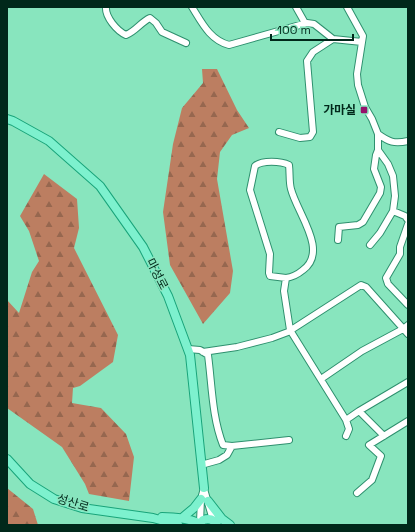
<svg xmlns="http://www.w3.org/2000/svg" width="415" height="532" viewBox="0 0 415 532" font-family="'Space Grotesk','Noto Sans KR',sans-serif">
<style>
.forest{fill:url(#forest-firs)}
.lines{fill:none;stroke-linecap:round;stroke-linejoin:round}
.minor-casing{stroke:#2e906e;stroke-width:8}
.major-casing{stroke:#19a47a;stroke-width:10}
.minor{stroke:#fff;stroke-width:6}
.major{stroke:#7df1ce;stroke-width:8}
.poi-dot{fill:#95126b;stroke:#88e5be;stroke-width:1.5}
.labels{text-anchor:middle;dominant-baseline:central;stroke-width:3;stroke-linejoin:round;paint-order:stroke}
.poi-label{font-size:12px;font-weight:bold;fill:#00281a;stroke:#88e5be;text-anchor:end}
.street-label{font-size:12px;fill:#00281a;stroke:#88e5be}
</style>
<defs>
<pattern id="forest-firs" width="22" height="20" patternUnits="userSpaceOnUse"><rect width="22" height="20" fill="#bc7e61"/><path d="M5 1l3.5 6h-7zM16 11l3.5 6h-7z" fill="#96674f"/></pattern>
</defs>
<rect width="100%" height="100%" fill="#88e5be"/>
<!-- forest -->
<path class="forest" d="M202,69H217L237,110L249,128L232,135L220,152L217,179L233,271L230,293L203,324L170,265L163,212L173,144L182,108L203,83Z
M44,174L77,199L79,228L74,248L118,335L113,362L80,386L73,388L72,403L101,408L126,434L134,457L129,501L89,494L85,484L62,447L7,408V300L19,313L32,272L39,261L29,231L20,216Z
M7,488L33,509L38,525H7Z"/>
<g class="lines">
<!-- minor casing -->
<g class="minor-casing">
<path id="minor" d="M106,7C105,17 117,31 126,35C136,31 141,22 150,18L156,23L162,32L186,43
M192,7C202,23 210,40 229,45L307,23L314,24L333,39L362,42
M296,7L305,23
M347,7L363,36L357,74L358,85L365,107L372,119L378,134V150L388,164L393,176L395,196L393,211L405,216L408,220
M279,132L300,138L310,137L313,132L307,61L313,52L333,39
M378,134C389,142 394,144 408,141
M408,224L400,247V254L386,278L388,284L408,305
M338,240L339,227L358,225L363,222L380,193L381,187L374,169L376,155L378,150
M370,245L380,233L393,211
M286,278L270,276L269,273L270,254L250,190L255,166C262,160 281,161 289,165C290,173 289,182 291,189C297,213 329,251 303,270C297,275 293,277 286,278L284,291L290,330L346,420L359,411L384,436
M188,349L200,350L208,355C212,385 212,417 223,445L232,446
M203,352L237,347L272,338L288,332L361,285L366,287L408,334
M321,379L362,351L403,329L408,325
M359,411L408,382
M346,436L349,429L346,420
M201,465L219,460L227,455L232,446L289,440
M204,489L213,520
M357,493L372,480L381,456L369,445L408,421
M200,522L201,499L204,488"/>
</g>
<!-- major casing -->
<g class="major-casing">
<path id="major" d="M7,119L13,121L49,141L100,186L143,247L168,296L190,355L204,488
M7,459L30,484L54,499L82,508L153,518L178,525
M208,501L222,519L230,525
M162,517C175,517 187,518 199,523
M182,518L194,508L201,499
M199,525L203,520C209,518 214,519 217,525"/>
</g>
<!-- minor -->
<use href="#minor" class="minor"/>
<!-- major -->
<use href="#major" class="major"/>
</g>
<!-- markers -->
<rect class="poi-dot" x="360" y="106" width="8" height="8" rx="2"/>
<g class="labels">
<!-- poi labels -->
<g class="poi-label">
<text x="356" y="110">가마실</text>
</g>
<!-- street labels -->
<g class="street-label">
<text transform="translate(157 274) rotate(63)">마성로</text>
<text transform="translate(73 503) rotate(17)">성산로</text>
</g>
</g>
<!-- border -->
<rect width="415" height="532" fill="none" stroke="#00281a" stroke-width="16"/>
<!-- scale -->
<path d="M271 34v6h82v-6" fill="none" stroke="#00281a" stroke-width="2"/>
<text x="277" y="34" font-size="12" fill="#00281a" stroke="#88e5be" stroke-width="3" paint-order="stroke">100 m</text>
</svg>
